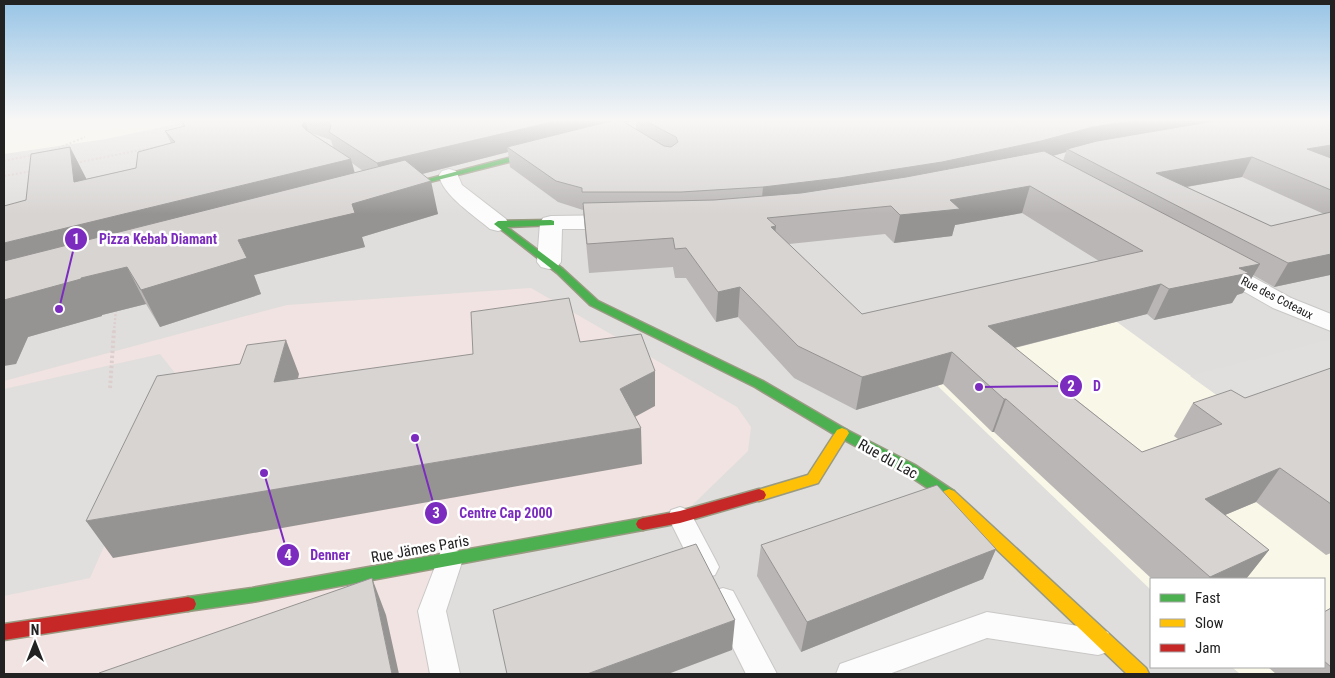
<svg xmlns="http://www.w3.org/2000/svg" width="1335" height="678" viewBox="0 0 1335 678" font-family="'Roboto Condensed',sans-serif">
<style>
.residential{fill:#dfdedc;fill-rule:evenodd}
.commercial{fill:#f1e3e1}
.education{fill:#f8f7e8}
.parking{fill:#e0dfde}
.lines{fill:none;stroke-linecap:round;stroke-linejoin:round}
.lane-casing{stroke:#c9c8c7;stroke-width:2}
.street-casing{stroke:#c9c8c7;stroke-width:2}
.fast-casing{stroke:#999a82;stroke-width:3}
.slow-casing{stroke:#999a82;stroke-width:3}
.jam-casing{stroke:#999a82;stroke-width:3}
.path-far2{stroke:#dccecd;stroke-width:2;stroke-dasharray:2 2;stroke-linecap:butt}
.path-far1{stroke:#dccecd;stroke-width:2.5;stroke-dasharray:2 2;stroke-linecap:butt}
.path{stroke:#dccecd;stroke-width:4;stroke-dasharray:2.5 2.5;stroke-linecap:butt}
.lane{fill:#fdfcfc;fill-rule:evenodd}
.street{fill:#fdfcfc;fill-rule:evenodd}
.fast{fill:#4caf50;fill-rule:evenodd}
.slow{fill:#ffc107;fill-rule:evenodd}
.jam{fill:#c62828;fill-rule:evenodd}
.wall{fill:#b9b6b5;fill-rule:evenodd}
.shaded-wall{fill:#969493}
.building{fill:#d7d4d2;stroke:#969493;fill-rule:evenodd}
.labels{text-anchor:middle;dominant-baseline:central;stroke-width:5;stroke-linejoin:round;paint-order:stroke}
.street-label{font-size:12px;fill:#222;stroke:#fff}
.near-street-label{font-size:15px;fill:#222;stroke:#fff}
.leader{fill:none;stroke:#7b2cbf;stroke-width:2}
.callout-dot{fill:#7b2cbf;stroke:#fff;stroke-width:2}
.mark-label{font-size:15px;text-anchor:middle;font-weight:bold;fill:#fff}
.callout-label{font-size:14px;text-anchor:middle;font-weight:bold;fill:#7b2cbf;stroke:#fff;stroke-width:5;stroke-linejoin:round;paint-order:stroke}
</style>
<rect width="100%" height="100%" fill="#f0eeeb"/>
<!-- residential -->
<path class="residential" d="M4,119H1331V674H4ZM1151,579H1324V667H1151Z"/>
<!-- commercial -->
<path class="commercial" d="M531,288L737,407L751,427L748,451L680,517L450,559L432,611L445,674H4V381L287,305Z"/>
<!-- education -->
<path class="education" d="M4,119H163L176,124L106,139L4,154Z
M1069,287L1239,411L1331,386V674H1240L1232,667H1324V579H1151V590L878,329Z"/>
<!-- parking -->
<path class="parking" d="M1331,339V386L1239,411L1190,376Z
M160,354L179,378L90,578L4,596V389Z"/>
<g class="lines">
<!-- lane casing -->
<g class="lane-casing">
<path id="lane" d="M680,507L689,510L715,559L719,567L715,575L706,578L697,575L668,517L671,510Z
M450,548L459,551L463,559L446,611L460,674H430L418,611L441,551Z
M723,588L733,591L777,674H746L709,600L713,591Z
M987,612L1098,629L1108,632L1112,642L1108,652L1098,655L987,638L889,674H836L840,664Z"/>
</g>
<!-- street casing -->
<g class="street-casing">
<path id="street" d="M449,169L456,171L462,185L506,219L509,224L506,229L498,231L490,229C475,216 442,195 439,175L442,171Z
M621,215L629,217L632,222L629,227L621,229H562L561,262L557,267L549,269L541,267L537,262L540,223L543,218L551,216Z
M1216,259L1224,261L1291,298L1331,314V331L1273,308L1208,271L1204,266L1208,261Z"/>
</g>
<!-- fast casing -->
<g class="fast-casing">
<path id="fast" d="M546,148L550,150L549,152L394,191L390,189Z
M551,220L554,221V225L507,227L563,269L598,301L763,381L847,430L915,465L954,491L956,495L954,499L949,501L944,499L905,473L837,436L755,387L590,305L557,273L494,224L498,221Z
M643,518L648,520L650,524L648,528L643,530L252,602L188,611L182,609L180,604L182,599L188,597L252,588Z"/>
</g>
<!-- slow casing -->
<g class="slow-casing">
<path id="slow" d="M842,428L847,430L849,433L818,483L759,501L754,499L752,495L754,491L808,475L837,430Z
M949,489L954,491L1146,668L1149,674H1127L944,499L942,495L944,491Z"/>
</g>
<!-- jam casing -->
<g class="jam-casing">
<path id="jam" d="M759,489L764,491L766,495L764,499L680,523L643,530L638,528L636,524L638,520L643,518L680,511Z
M188,597L194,599L196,604L194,609L188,611L4,640V624Z"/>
</g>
<!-- path-far2 -->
<path class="path-far2" d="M173,119L184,123
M51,151L85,137
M4,161L32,155
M76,163L170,144
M4,176L33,171"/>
<!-- path-far1 -->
<path class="path-far1" d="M114,332L116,309"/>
<!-- path -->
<path class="path" d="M110,388L114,330"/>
<!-- lane -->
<use href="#lane" class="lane"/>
<!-- street -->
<use href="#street" class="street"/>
<!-- fast -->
<use href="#fast" class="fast"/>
<!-- slow -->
<use href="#slow" class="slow"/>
<!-- jam -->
<use href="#jam" class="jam"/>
</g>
<!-- wall -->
<path class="wall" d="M194,119H1331V274L1330,275L1274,287L1253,275L1243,293L1237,295L1232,303L1154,320L1147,314L1015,348L1060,384L1059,386L1142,452L1178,439L1174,436L1193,403L1245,398L1331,368V553L1326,555L1256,502L1225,515L1269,550L1246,579H1152L994,432H992L943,384L856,410L794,378L738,317L716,322L686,278H675L673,267L589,273L583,210L558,202L510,167L508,152L422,174L438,214L362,237L365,247L254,275L261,294L160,327L146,304L102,315V316L28,337L16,364L26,200L70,147L86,179L136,168L171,143L165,131L183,127L181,121ZM636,120V129L625,123ZM311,133L331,140L333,147ZM1066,152L1063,161L1053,156ZM352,163L363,171L355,173ZM1242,177L1324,214L1271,226L1187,187ZM1022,213L1099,261L862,314L789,244L885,234L894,243L952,236L955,225Z
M761,545L996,549L983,579L801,652L757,576Z
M1331,608V674H1276L1268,667H1324V612Z"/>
<!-- shaded-wall -->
<path class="shaded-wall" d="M565,119H636V120L513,151L507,147L508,152L383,184L377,163Z
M1143,119H1246L1067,149L1066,152L1035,161L761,208L763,187L1093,127Z
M305,120L313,149L302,126Z
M1331,143V159L1307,149Z
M70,147L86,178L91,214L74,182Z
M1252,157L1242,177L1151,193L1156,173Z
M351,159L359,190L4,284V243Z
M431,181L438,214L362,237L365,247L254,275L261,294L160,327L141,290L238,240L352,204Z
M1030,186L1022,213L955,225L952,236L894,243L900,215L950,200Z
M776,226L773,254L771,227Z
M1331,251V274L1330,275L1274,287L1288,263Z
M1260,264L1243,293L1237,295L1232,303L1154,320L1169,289L1239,268Z
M127,267L146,304L102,315V316L28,337L16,364L4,366V300L81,278Z
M1161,284L1147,314L978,357L988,326Z
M740,287L738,317L716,322L718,292Z
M286,340L299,374L289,417L274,382Z
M952,352L943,384L856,410L862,377Z
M655,371V406L622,424L620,389Z
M1004,399H1006L994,432H992Z
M641,428L642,464L113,558L86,521Z
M1280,468L1256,502L1182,533L1205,499Z
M996,549L983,579L801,652L807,622Z
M1269,550L1246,579H1208L1210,577Z
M372,578L386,615L399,674H392Z
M735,620L732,650L668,674H587Z"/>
<!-- building -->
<path class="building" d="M194,119H301L305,120L302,126L306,130L351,159L4,243V206L26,200L31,154L70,147L74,182L136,168L138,152L175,142L165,131L185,126L181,121Z
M319,119H565L377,163L329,132L331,126L327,121Z
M619,119L664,146L671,147L678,142L676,137L642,119H1143L1093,127L1041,141L942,162L839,178L763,187L681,192H582V188L556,181L507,147Z
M1226,119H1331V145L1307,149L1331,158V190L1252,157L1156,173L1271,226L1331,212V254L1288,263L1067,149L1097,141Z
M1044,151L1260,264L1239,268L1249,273L1169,289L1161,284L988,326L1060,384L1057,385L1142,452L1222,424L1193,403L1231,390L1245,398L1331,368V504L1280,468L1205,499L1269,550L1210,577L1006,399H1004L952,352L862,377L798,346L740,287L718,292L686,248L675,249L673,238L587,244L583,203L714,200L801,193L906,177ZM1030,186L1143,251L862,314L771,227L776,226L767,218L891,206L900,215L960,209L950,200Z
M405,160L431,181L352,204L355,213L238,240L247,258L141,290L127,267L81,278V279L4,300V261Z
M569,298L580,342L641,334L655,371L620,389L641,428L86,521L157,376L240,364L247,345L286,340L274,382L473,354L471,312Z
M937,485L996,549L807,622L761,545Z
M696,544L735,620L587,674H507L493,610Z
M372,578L392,674H99V673Z
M1331,608V667L1324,661V612Z"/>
<!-- sky -->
<linearGradient id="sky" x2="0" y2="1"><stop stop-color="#97c4e6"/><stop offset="0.56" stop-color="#f8f7f6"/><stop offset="1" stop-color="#f8f7f6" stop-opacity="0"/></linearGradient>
<rect width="1335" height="214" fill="url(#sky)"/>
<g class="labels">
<!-- street labels -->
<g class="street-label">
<text transform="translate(1277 298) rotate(27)">Rue des Coteaux</text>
</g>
<!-- near-street labels -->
<g class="near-street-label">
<text transform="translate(888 459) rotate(29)">Rue du Lac</text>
<text transform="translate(420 549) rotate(-10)">Rue Jämes Paris</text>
</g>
</g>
<!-- callouts -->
<path class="leader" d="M59 309L76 239M979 387L1071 386M415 438L436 513M264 473L288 555"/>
<g class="callout-dot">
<circle cx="59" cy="309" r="5"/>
<circle cx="979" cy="387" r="5"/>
<circle cx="415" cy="438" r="5"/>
<circle cx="264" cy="473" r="5"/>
<circle cx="76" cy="239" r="12"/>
<circle cx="1071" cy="386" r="12"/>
<circle cx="436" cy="513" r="12"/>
<circle cx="288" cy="555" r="12"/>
</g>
<g class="mark-label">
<text x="76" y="244">1</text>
<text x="1071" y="391">2</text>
<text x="436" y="518">3</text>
<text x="288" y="560">4</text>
</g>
<g class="callout-label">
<text x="158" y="244">Pizza Kebab Diamant</text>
<text x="1097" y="391">D</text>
<text x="506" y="518">Centre Cap 2000</text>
<text x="330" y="560">Denner</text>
</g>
<!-- border -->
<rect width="1335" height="678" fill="none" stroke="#222222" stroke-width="10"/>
<!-- legend -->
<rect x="1150" y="578" width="175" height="90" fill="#ffffff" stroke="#a7a7a7"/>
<rect x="1160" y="594" width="25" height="8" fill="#4caf50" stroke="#a7a7a7"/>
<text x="1195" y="603" font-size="15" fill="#222222">Fast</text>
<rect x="1160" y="619" width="25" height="8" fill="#ffc107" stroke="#a7a7a7"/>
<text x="1195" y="628" font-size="15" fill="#222222">Slow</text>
<rect x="1160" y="644" width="25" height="8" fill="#c62828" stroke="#a7a7a7"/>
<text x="1195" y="653" font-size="15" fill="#222222">Jam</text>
<!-- north arrow -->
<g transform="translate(35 643)" stroke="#ffffff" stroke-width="4" paint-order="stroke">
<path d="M0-4L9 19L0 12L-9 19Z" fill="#222222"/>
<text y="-8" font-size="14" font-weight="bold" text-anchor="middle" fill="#222222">N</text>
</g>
</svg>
